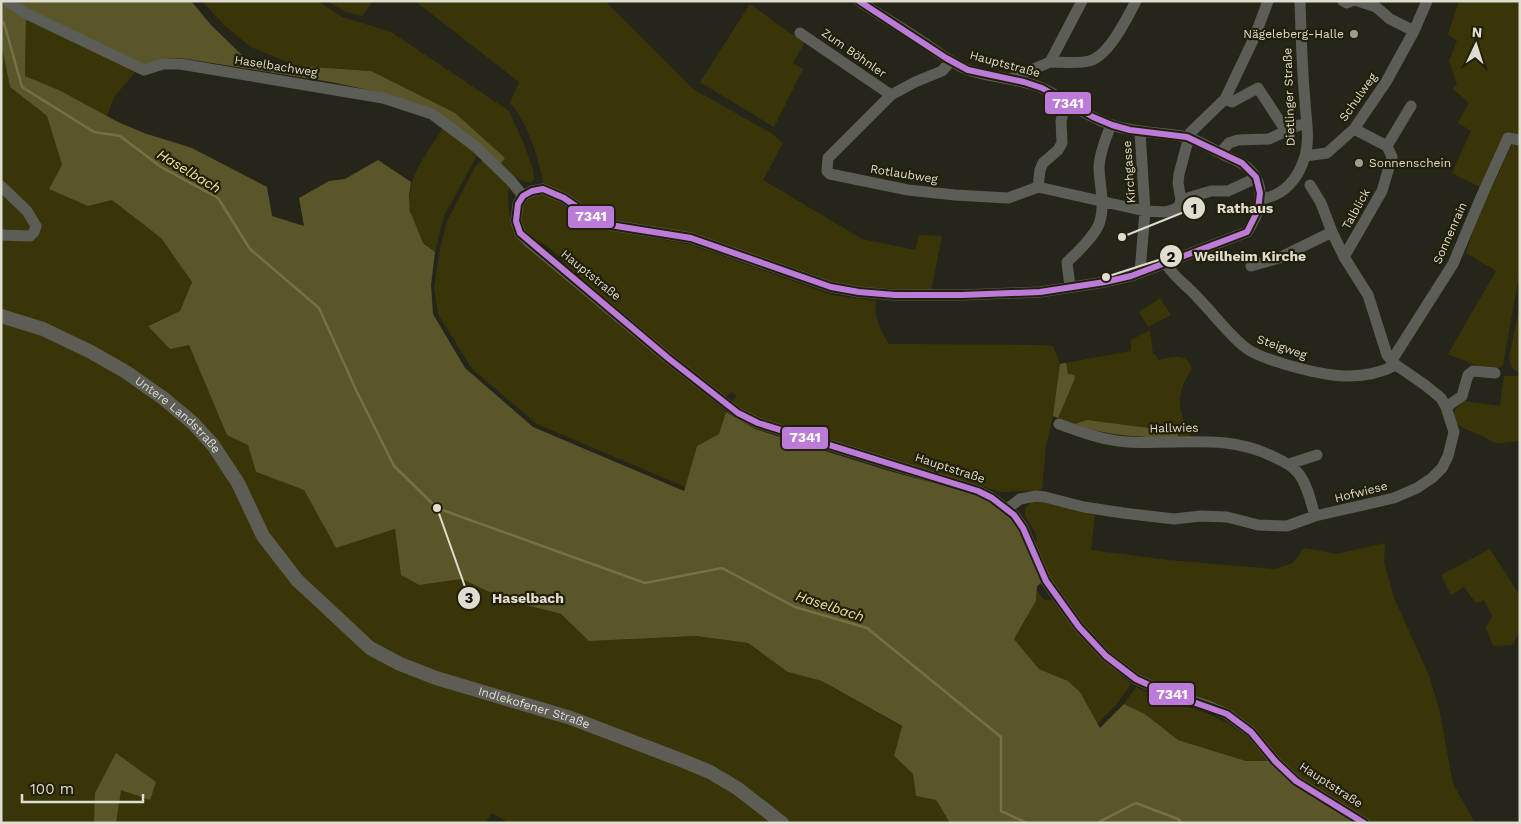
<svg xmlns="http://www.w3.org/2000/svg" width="1521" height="824" viewBox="0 0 1521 824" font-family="'Work Sans',sans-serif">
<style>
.green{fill:#3a3508}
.forest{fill:#5b552a}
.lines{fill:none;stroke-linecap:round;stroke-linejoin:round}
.stream{stroke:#767143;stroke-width:2.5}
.minor{stroke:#5d5d57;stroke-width:11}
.major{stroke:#5d5d56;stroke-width:14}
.bus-1-casing{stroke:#22200a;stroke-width:10}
.bus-1{stroke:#bd7bd9;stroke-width:6}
.poi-dot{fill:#9e9d90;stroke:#22200a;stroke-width:2}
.labels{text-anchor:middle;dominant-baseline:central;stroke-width:4.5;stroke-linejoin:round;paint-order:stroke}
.poi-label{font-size:12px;fill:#deddd0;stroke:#22200a;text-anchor:end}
.street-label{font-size:12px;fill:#deddd0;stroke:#22200a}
.water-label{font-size:14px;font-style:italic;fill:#ede495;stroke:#22200a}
.leader{fill:none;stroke:#deddd0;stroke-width:2}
.callout-dot{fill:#deddd0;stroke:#22200a;stroke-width:2}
.mark-label{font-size:15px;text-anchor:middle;font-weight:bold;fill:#111}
.callout-label{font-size:14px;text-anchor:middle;font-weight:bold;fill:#deddd0;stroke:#22200a;stroke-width:4.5;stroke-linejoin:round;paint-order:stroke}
.line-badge{stroke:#22200a;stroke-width:2}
.badge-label{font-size:14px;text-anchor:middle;font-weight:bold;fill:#fff}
</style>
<rect width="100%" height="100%" fill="#26251a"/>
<!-- green -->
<path class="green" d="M202,1H318L342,17L391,32L509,111L524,144L533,170L534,179L531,183C518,181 510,173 500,165L505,158L371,71L297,66L251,47L225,26Z
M326,1H373L362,16L346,12Z
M415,1H605L693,89L771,133L783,143L763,180L862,239L915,250L919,235L942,236L931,291L846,286L608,220L544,186C539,160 528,122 510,103L519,82Z
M1459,1H1520V135L1506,133L1480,187L1452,173L1471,131L1458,123L1469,103L1453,89L1457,84L1449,61L1457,41L1448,34Z
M750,4L791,34L805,42L793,63L803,69L774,127L700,82Z
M26,17L136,71L114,97L107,116L59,90L25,76Z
M1,43L10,87L47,116L62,165L88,206L112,200L161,238L192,282L180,311L148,325L189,345L227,434L248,445L256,472L304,490L336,548L395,529L401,574L418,585L462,579L506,600L563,615L589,641L696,636L748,643L788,672L822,681L902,727L894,756L913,774L916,796L936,800L950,823H509L492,813L485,823H1Z
M447,127L478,154L444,216L435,252C421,242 421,240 415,225C399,184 422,163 442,129Z
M1512,144L1520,145V270L1503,365L1493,372L1448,354L1496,271L1466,253L1486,190L1490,192Z
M482,161H488L509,185C506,205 510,225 521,242L667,361L726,412L719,434L697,446L685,487L537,424L472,369L438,314L434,288L440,249L447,221L476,165Z
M539,194L551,197L593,225L613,231L692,245L832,295L876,301C874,318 880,330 889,344L1040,345L1053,346L1060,364L1131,351V340L1150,330L1153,354L1156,355L1158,360C1172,358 1188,351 1192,370C1174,393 1178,414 1192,438L1094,431L1053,416L1046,446L1042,490L1000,492L974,483L913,469L756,419L732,403L736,395L732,392L724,398L570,271C566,263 551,247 542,243C536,241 541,245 535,242C523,235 519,224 521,212C524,200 528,198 539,194Z
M1160,298L1171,315L1148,327L1139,312Z
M1520,304V373L1512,368L1509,357Z
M1504,376H1520V441C1513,441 1502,444 1496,443C1490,441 1484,436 1478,434C1459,427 1441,420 1464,401L1500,406Z
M1042,500L1095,515L1091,550L1168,560L1276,569L1293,563L1304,548L1336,554L1385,543L1384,562L1394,598L1428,673L1439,708L1453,784L1475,823H1371L1300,779L1280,760L1254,728L1139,675L1107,653L1078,623L1049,578L1035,550L1037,540L1035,532L1025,516V508L1032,501Z
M1490,549L1520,596V631L1512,645L1493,646L1486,627L1492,616L1484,600L1476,603L1464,587L1451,595L1441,575Z
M1037,591L1044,600H1052C1076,632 1101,658 1131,684L1116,705L1097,724L1080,692L1068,681L1039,669L1014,639L1036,601Z
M1136,687L1161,698L1209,714L1227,723L1246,736L1270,761H1246L1178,740L1145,714L1124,704Z"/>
<!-- forest -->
<path class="forest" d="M1,1H191L211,25L246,59L295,73L297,66L371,71L455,113L505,158L500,165L448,120L383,93L331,82L180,58L164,59L136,71L26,18L25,76L59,90L118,122L144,133L192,148L267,187L272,216L304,226L299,198L329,181L345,179L378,160L411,182L409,195L410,211L423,243L435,252L431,285L433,314L465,368L533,427L684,491L697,446L719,434L726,412L755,429L886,470L977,495L1003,510L1021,531L1041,583L1037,586L1036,601L1014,639L1039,669L1068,681L1080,692L1100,728L1124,704L1145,714L1178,740L1246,761H1270L1354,823H950L936,800L916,796L913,774L894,756L902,726L822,681L788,672L748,643L696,636L589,641L561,614L506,600L462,579L419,585L401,575L395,529L336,548L304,490L256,472L248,445L227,435L189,345L170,349L148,326L180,311L192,282L161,238L112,200L88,206L49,189L62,165L47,116L10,87L1,43Z
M1066,363L1068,374L1074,375L1075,378L1058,418L1053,416L1060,364Z
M1087,420L1148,428L1176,425L1178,438C1143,437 1109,437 1075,424Z
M116,753L156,782L150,800L121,790L116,823H94L95,793Z"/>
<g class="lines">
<!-- stream -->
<path class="stream" d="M1,21L4,23L22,87L94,132L120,136L161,167L218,198L250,249L319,308L357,392L394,466L437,508L645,583L722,568L795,607L867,628L1001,737V811L1027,823
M1097,823L1136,803L1178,819L1182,823"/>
<!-- minor -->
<path class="minor" d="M7,1L25,13L144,70L163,64H180L383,98L432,114L476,147L511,181L523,196
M859,1C881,16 904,29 926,44C940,54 952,63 968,70C992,78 1018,78 1042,88C1066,99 1086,117 1112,125C1136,133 1162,132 1187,137C1199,141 1213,149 1224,155C1233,159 1244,163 1250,170C1268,188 1259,215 1247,232L1131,276L1105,282L1040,292L962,295H895L859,292L831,287L691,238L610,225L593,218L564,198L543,189L532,191L523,196L518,204L516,221L520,233L529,242L668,358L738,413L758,423L978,491L992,498L1014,515L1023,528L1046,581L1079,627L1106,656L1136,679L1162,691L1208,706L1227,714L1251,732L1275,761L1296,781L1364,823
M1343,1L1347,3L1352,1
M1414,31L1427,1
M800,33L891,95
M950,62L942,71L915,82L891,95L828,158L827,171L830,174L908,190L955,195L1008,198L1038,187L1145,211L1166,212L1175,209L1179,206L1181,200L1211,191H1228L1256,178
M1050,62C1063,62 1077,64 1089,61C1109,56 1127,18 1136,1
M1010,79L1050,62L1082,1
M1225,99L1232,102L1258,88L1286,131
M1140,132L1145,211L1140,272
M1387,146L1411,106
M1220,153L1229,143L1238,140L1269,139L1299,125H1307
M1305,156L1327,153L1354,129L1386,82L1414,31L1390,19L1376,7L1358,1
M1,186L27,211L36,226L34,232L30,236L1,235
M1038,187L1040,170L1043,163L1058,150L1062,143L1061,121L1066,102
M1261,199C1284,196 1299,178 1305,156C1310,139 1306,119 1305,102C1302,68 1301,35 1300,1
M1181,200L1178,183L1179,174L1190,133L1225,99L1255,36L1268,1
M1344,257L1382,191L1392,157L1387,146L1354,129
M1165,262C1170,274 1189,287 1198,298C1214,314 1228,334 1246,348C1256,356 1272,360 1284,364C1322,375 1358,384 1396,365
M1251,266L1279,258L1332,232
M1070,287L1067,262C1076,254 1095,235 1099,224C1106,205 1099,185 1099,166C1100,151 1106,138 1111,125
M1392,360L1453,264L1482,195L1508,138L1520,140
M1446,407L1462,396L1468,375L1473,371L1495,373
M1059,424C1081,432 1105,441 1128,442C1180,445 1226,433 1274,457C1283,461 1293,466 1299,474C1308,486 1311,503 1315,516
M1289,464L1317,455
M1007,509L1020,499L1036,496L1045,497L1084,507L1123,513L1174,519L1201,516L1227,517L1258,525L1287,526L1315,516L1394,498L1417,488L1432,478L1442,468L1448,456L1454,432L1446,407L1441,398L1425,385L1396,365L1387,355L1368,295L1344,257L1332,232L1321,203L1310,185"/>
<!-- major -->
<path class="major" id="s1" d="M1,316L43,329L91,352L126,372L163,398L193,423L213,445L238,483L263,536L297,580L370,648L400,664L436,678L571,718L681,760L710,772L737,788L782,823"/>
<!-- bus-1 casing -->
<g class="bus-1-casing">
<path id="bus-1" d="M859,1L946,58L968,70L1024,82L1042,88L1093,117L1112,125L1130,130L1187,137L1242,163L1256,177L1260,193L1258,210L1247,232L1131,276L1105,282L1040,292L962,295H895L859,292L831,287L691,238L610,225L593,218L564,198L543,189L532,191L523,196L518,204L516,221L520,233L668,358L738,413L758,423L978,491L992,498L1014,515L1023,528L1046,581L1079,627L1106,656L1136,679L1162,691L1227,714L1251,732L1275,761L1296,781L1364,823"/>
</g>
<!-- bus-1 -->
<use href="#bus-1" class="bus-1"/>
</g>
<!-- markers -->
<g class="poi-dot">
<circle cx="1354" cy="34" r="5"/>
<circle cx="1359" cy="163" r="5"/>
</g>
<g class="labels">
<!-- poi labels -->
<g class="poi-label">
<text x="1344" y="34">Nägeleberg-Halle</text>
<text x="1369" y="163" text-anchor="start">Sonnenschein</text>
</g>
<!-- street labels -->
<g class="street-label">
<text transform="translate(854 53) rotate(35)">Zum Böhnler</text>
<text transform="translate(1005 64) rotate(15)">Hauptstraße</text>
<text transform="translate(276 66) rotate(9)">Haselbachweg</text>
<text transform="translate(1289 97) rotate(-92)">Dietlinger Straße</text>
<text transform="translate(1358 97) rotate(-55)">Schulweg</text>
<text transform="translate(1129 172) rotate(-94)">Kirchgasse</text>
<text transform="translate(904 174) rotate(9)">Rotlaubweg</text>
<text transform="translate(1356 209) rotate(-61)">Talblick</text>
<text transform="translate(1450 233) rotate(-66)">Sonnenrain</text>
<text transform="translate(591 275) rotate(39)">Hauptstraße</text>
<text transform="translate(1282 347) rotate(19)">Steigweg</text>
<text stroke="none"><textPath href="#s1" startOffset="205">Untere Landstraße</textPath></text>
<text transform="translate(1174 428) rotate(-1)">Hallwies</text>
<text transform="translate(950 468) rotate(18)">Hauptstraße</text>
<text transform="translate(1361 492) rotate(-14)">Hofwiese</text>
<text stroke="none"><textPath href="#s1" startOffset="686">Indlekofener Straße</textPath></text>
<text transform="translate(1331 785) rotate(33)">Hauptstraße</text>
</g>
<!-- water labels -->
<g class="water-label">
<text transform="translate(189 171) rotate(31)">Haselbach</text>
<text transform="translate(830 606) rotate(18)">Haselbach</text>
</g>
</g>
<!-- callouts -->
<path class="leader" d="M1122 237L1194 208M1106 277L1171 256M437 508L469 598"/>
<g class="callout-dot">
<circle cx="1122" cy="237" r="5"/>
<circle cx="1106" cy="277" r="5"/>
<circle cx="437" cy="508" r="5"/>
<circle cx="1194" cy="208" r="12"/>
<circle cx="1171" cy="256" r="12"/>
<circle cx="469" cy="598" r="12"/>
</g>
<g class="mark-label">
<text x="1194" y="214">1</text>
<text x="1171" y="262">2</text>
<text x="469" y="603">3</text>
</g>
<g class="callout-label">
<text x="1245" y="213">Rathaus</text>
<text x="1250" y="261">Weilheim Kirche</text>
<text x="528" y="603">Haselbach</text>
</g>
<g class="line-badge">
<rect x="1044" y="91" width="48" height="24" rx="5" fill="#bd7bd9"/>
<rect x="567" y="205" width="48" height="24" rx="5" fill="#bd7bd9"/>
<rect x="781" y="426" width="48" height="24" rx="5" fill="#bd7bd9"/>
<rect x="1148" y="682" width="47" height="24" rx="5" fill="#bd7bd9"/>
</g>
<g class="badge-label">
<text x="1068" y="108">7341</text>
<text x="591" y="221">7341</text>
<text x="805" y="442">7341</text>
<text x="1172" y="699">7341</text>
</g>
<!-- border -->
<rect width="1521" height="824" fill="none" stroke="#deddd0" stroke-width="5"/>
<!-- north arrow -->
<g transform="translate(1476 45) rotate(4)" stroke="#22200a" stroke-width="4" paint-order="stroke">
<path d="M0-4L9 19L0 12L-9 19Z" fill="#deddd0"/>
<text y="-8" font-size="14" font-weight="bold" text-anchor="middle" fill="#deddd0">N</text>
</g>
<!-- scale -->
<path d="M22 794v8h121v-8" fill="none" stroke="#deddd0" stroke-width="2.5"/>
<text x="30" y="794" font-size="15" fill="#deddd0" stroke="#22200a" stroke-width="4" paint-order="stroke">100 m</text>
</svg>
